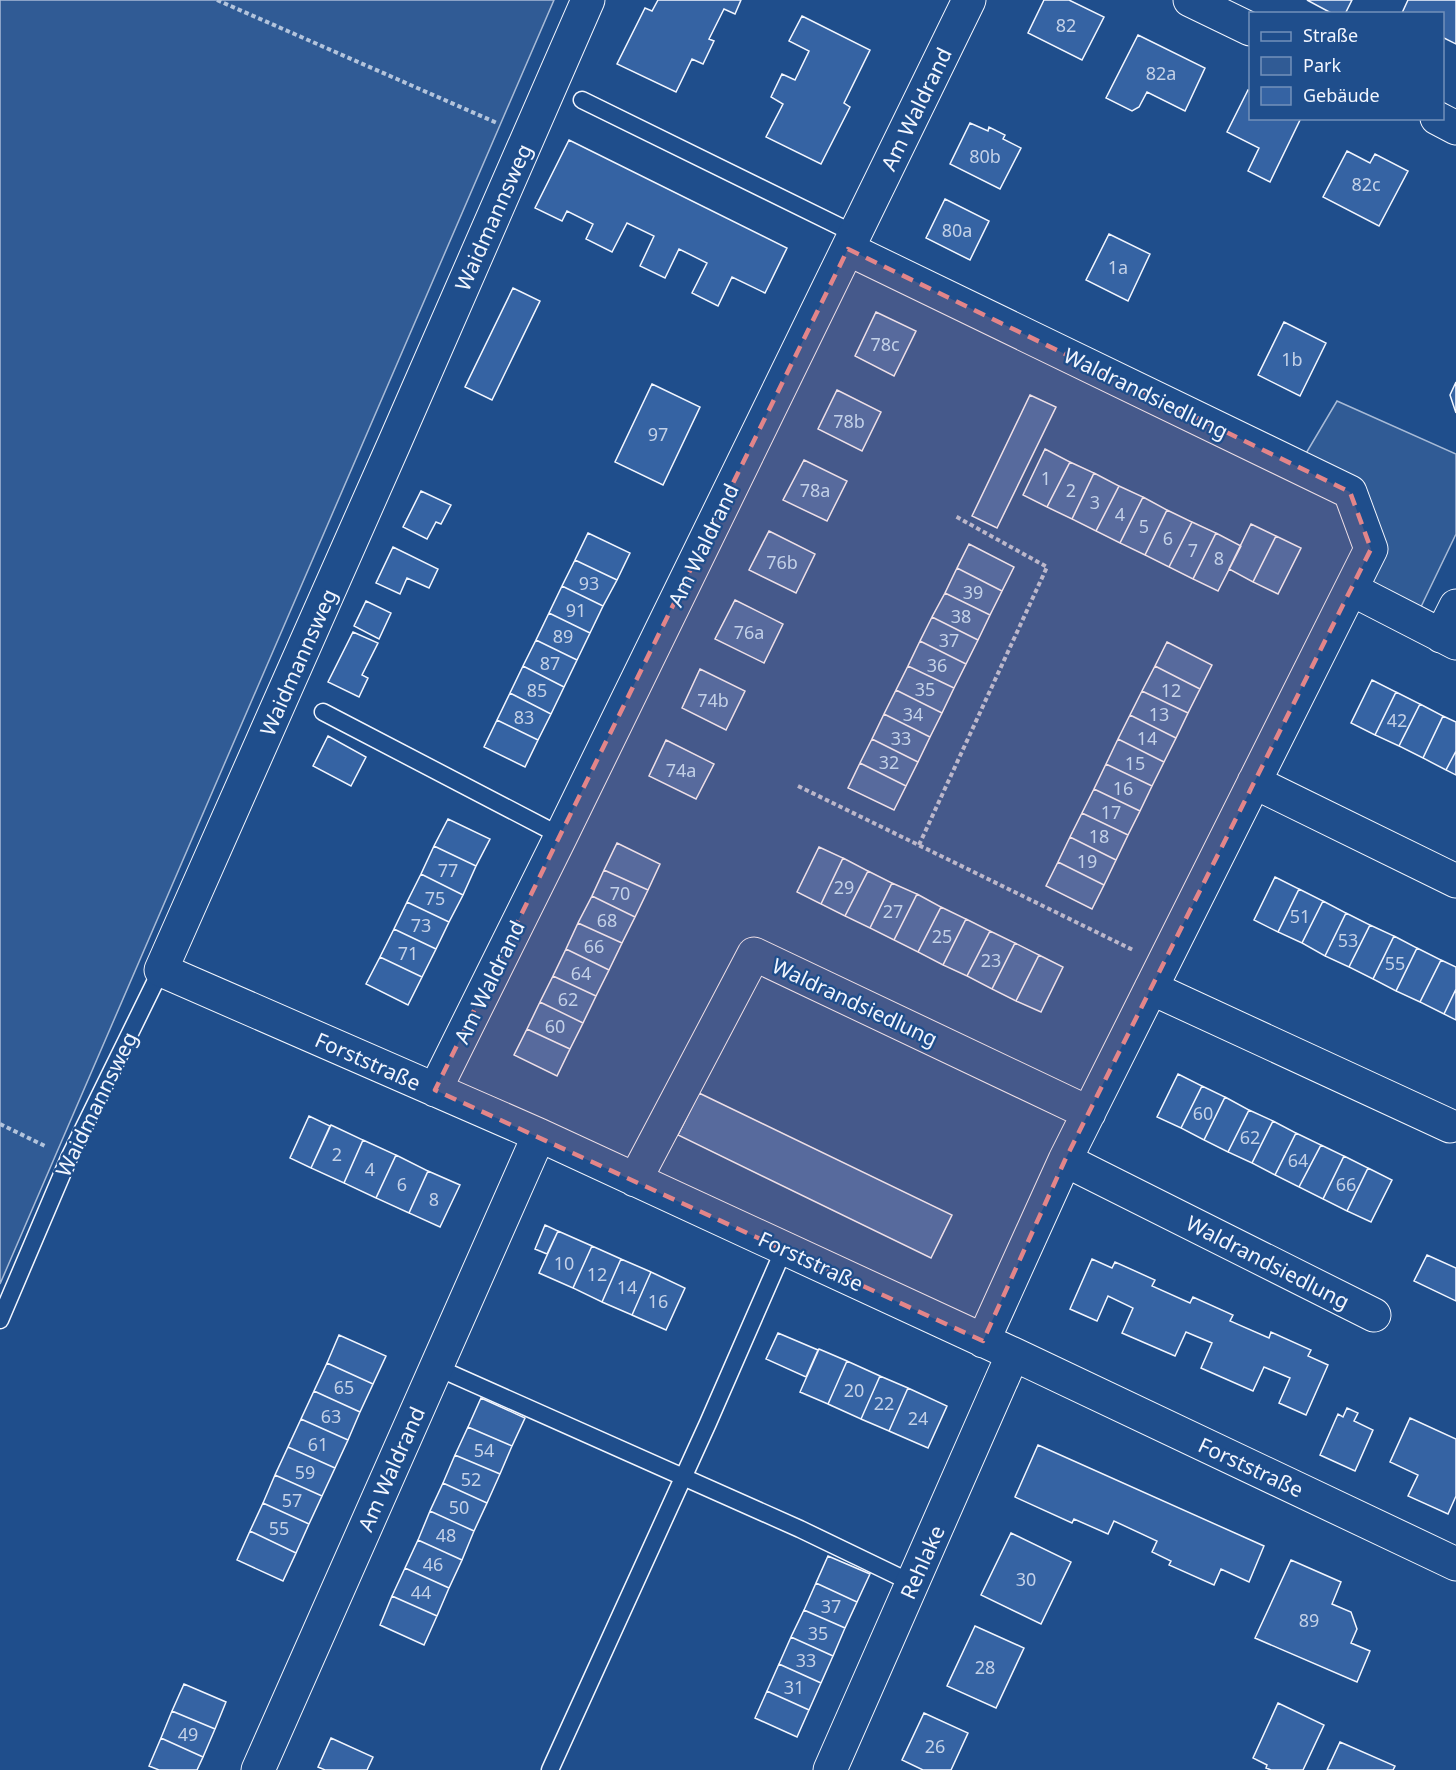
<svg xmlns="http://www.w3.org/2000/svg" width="1456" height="1770" viewBox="0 0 1456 1770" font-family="'Noto Sans',sans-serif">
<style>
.green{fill:#305b95;stroke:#a8bbd7;stroke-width:1.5}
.building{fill:#3563a3;stroke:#f2f6ff;stroke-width:1.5}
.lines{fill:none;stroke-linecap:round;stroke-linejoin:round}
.service-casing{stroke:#f2f6ff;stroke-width:19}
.minor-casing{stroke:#f2f6ff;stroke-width:35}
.path{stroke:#b3c4dc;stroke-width:4;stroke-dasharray:4.5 3;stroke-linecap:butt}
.service{stroke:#1f4e8c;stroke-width:16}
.minor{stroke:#1f4e8c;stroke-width:33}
.marked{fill:#e38589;fill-opacity:0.2;stroke:#e38589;stroke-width:4.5;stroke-dasharray:12 8;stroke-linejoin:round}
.labels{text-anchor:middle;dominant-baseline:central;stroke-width:4.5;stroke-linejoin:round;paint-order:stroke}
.number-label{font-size:18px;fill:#c3d1e8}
.street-label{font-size:21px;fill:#f2f6ff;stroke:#1f4e8c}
</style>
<rect width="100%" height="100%" fill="#1f4e8c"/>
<!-- green -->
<path class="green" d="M0,0H554L0,1284Z
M1337,401L1456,454V534L1418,613L1365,585L1382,549L1364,485L1305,455Z"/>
<!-- building -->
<path class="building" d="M658,0H741L735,14L724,9L709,39L714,41L703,64L692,59L676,92L617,64L645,8L652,11Z
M1044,0H1069L1104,17L1082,60L1028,33Z
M1307,0H1352L1345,14H1333Z
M1408,0H1456V44L1442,37V14L1402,13Z
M802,16L870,50L844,103L850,107L821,164L766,137L783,104L771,97L782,74L795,80L809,51L789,41Z
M1138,35L1205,68L1185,111L1147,92L1139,107L1132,111L1106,98Z
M1248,90L1250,91V118H1301L1270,182L1248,171L1259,148L1227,132Z
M970,123L988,131L989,127L1005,135L1003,139L1021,148L1000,189L950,164Z
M569,140L787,248L765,293L732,277L718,306L692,293L707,263L679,249L665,278L640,266L654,236L627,223L612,252L586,239L593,224L567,211L562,221L535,208Z
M1347,151L1370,163L1375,154L1408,171L1379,226L1323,197Z
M945,199L989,221L970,260L926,238Z
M1109,234L1150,254L1128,301L1086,280Z
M513,288L540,301L492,400L465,387Z
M876,312L916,331L894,376L855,356Z
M1284,322L1326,343L1300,396L1258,375Z
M1456,382V413L1450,395Z
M652,384L700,407L663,485L615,462Z
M837,390L881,412L862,451L818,429Z
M1030,395L1056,407L997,528L972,516Z
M1045,449L1070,462L1047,507L1023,495Z
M804,460L847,481L827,521L783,500Z
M1070,462L1094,473L1072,519L1047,507Z
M1094,473L1119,486L1096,531L1072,519Z
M1119,486L1143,497L1120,543L1096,531Z
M421,491L451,505L441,524L436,522L427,539L403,527Z
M1143,497L1167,510L1145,555L1120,543Z
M1167,510L1192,522L1169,567L1145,555Z
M1192,522L1216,533L1193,579L1169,567Z
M1251,524L1276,536L1253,582L1229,569Z
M769,531L815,554L796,593L749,570Z
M588,533L630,553L617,580L575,560Z
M1216,533L1241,546L1218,591L1193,579Z
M1276,536L1301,548L1278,594L1253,582Z
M969,544L1014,567L1002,591L957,568Z
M393,547L438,569L429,588L407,578L400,594L376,583Z
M575,560L617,580L603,606L562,586Z
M957,568L1002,591L990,615L945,593Z
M562,586L603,606L590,633L549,613Z
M945,593L990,615L978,640L932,617Z
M735,600L783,624L764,663L715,639Z
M366,601L391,613L379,639L354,626Z
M549,613L590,633L577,660L536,640Z
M932,617L978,640L966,664L920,641Z
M353,632L378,643L362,675L368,678L359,697L328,682Z
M536,640L577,660L564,687L523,666Z
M920,641L966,664L954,688L908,666Z
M1167,642L1212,665L1200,689L1155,666Z
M523,666L564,687L551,714L510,693Z
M908,666L954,688L942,713L896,690Z
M1155,666L1200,689L1188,713L1142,691Z
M700,669L745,691L726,730L682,708Z
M1372,680L1396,692L1375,735L1351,723Z
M896,690L942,713L930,737L884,714Z
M1142,691L1188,713L1176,738L1130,715Z
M1396,692L1420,704L1399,746L1375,735Z
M510,693L551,714L538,740L497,720Z
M1420,704L1443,716L1423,758L1399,746Z
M884,714L930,737L918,762L872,739Z
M1130,715L1176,738L1164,762L1118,739Z
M1443,716L1456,722V751L1446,770L1423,758Z
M497,720L538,740L525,767L484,747Z
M328,736L366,757L351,786L313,766Z
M872,739L918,762L906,786L860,763Z
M1118,739L1164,762L1152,786L1106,764Z
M666,740L714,764L696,799L649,776Z
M1456,751V775L1446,770Z
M860,763L906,786L894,810L848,788Z
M1106,764L1152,786L1140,811L1094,789Z
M1094,789L1140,811L1128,835L1082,813Z
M1082,813L1128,835L1116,860L1070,837Z
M448,819L490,839L476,866L434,846Z
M1070,837L1116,860L1104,885L1058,862Z
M617,843L660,864L648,890L604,870Z
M434,846L476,866L463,895L421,874Z
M819,847L843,858L821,904L797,892Z
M843,858L868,871L845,916L821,904Z
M1058,862L1104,885L1092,909L1046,886Z
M604,870L648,890L635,917L592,896Z
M868,871L892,883L870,928L845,916Z
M421,874L463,895L449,922L407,902Z
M1275,877L1299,889L1278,932L1254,920Z
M892,883L917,894L894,940L870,928Z
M1299,889L1323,901L1302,943L1278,932Z
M917,894L941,907L918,952L894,940Z
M592,896L635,917L622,943L578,923Z
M1323,901L1346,913L1325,956L1302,943Z
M407,902L449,922L436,949L394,929Z
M941,907L966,919L943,965L918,952Z
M1346,913L1370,925L1349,967L1325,956Z
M966,919L990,931L967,976L943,965Z
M578,923L622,943L609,970L566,949Z
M1370,925L1394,936L1373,979L1349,967Z
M394,929L436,949L422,977L380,957Z
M990,931L1015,943L992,989L967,976Z
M1394,936L1417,948L1396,991L1373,979Z
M1015,943L1039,955L1016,1001L992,989Z
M1417,948L1441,960L1420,1002L1396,991Z
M566,949L609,970L596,996L553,976Z
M1039,955L1063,967L1041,1012L1016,1001Z
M380,957L422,977L408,1005L366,984Z
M1441,960L1456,967V989L1444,1014L1420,1002Z
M553,976L596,996L583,1023L540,1002Z
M1456,989V1020L1444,1014Z
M540,1002L583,1023L570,1049L527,1029Z
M527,1029L570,1049L557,1076L514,1055Z
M1178,1074L1202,1086L1181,1128L1157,1117Z
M1202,1086L1225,1097L1204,1140L1181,1128Z
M699,1093L952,1215L931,1258L678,1135Z
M1225,1097L1249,1110L1228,1152L1204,1140Z
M1249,1110L1273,1121L1252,1163L1228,1152Z
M309,1116L330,1126L311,1168L290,1158Z
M1273,1121L1296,1133L1275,1175L1252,1163Z
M331,1125L363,1140L344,1183L311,1168Z
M1296,1133L1321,1145L1299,1187L1275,1175Z
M363,1140L396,1155L376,1198L344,1183Z
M1321,1145L1344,1156L1323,1199L1299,1187Z
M396,1155L428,1171L409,1213L376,1198Z
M1344,1156L1368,1168L1347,1211L1323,1199Z
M1368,1168L1392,1180L1371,1222L1347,1211Z
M428,1171L460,1185L440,1227L409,1213Z
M545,1225L558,1231L547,1254L535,1249Z
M558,1231L592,1246L573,1288L539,1273Z
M592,1246L621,1259L602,1302L573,1288Z
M1427,1255L1456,1268V1301L1414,1281Z
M621,1259L651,1272L632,1315L602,1302Z
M1092,1259L1112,1268L1115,1262L1155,1280L1152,1286L1190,1303L1193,1297L1233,1315L1230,1321L1269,1338L1271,1332L1311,1350L1308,1356L1328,1365L1306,1415L1279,1403L1290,1378L1264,1367L1253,1391L1201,1368L1212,1343L1186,1332L1175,1356L1122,1333L1133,1308L1108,1296L1097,1321L1070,1309Z
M651,1272L685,1288L666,1330L632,1315Z
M778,1333L818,1350L806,1377L766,1359Z
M339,1335L386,1356L373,1384L327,1363Z
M819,1349L847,1361L828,1404L800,1392Z
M847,1361L880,1376L861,1419L828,1404Z
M327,1363L373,1384L360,1412L314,1391Z
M880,1376L908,1388L889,1431L861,1419Z
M908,1388L947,1406L928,1448L889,1431Z
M314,1391L360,1412L348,1440L301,1419Z
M481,1398L525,1418L512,1446L468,1427Z
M1347,1408L1358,1413L1354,1421L1373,1430L1355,1471L1320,1455L1338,1414L1343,1417Z
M1410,1418L1456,1439V1496L1448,1514L1408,1496L1418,1475L1390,1462Z
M301,1419L348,1440L335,1468L288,1447Z
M468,1427L512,1446L500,1474L455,1455Z
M1038,1445L1264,1546L1249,1582L1221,1569L1214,1585L1169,1565L1171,1561L1152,1552L1157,1541L1114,1521L1108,1534L1074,1519L1072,1523L1015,1497Z
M288,1447L335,1468L322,1496L275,1475Z
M455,1455L500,1474L487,1503L443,1483Z
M275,1475L322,1496L309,1524L263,1503Z
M443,1483L487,1503L474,1531L430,1511Z
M263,1503L309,1524L296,1553L250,1531Z
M430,1511L474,1531L462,1560L418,1540Z
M250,1531L296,1553L283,1581L237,1560Z
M1011,1533L1071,1562L1041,1624L981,1595Z
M418,1540L462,1560L449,1588L405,1568Z
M828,1556L870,1574L857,1602L816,1583Z
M1291,1560L1341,1582L1332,1604L1351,1612L1357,1629L1351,1643L1370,1651L1357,1682L1255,1638Z
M405,1568L449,1588L437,1616L392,1596Z
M816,1583L857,1602L845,1628L804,1610Z
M392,1596L437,1616L424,1645L380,1625Z
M804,1610L845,1628L833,1656L791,1637Z
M975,1626L1024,1648L996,1708L947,1686Z
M791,1637L833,1656L821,1683L779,1664Z
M779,1664L821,1683L809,1710L767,1691Z
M184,1684L226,1702L215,1729L172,1711Z
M767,1691L809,1710L797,1737L755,1718Z
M1278,1703L1324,1725L1303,1770H1271L1266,1768L1267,1765L1253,1758Z
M172,1711L215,1729L203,1757L161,1738Z
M924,1713L968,1733L951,1770H923L902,1760Z
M161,1738L203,1757L197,1770H159L149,1766Z
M331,1738L373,1757L367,1770H325L318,1767Z
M1340,1742L1395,1766L1393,1770H1327Z"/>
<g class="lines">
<!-- service casing -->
<g class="service-casing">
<path id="service" d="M582,100L855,234
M323,712L561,836
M0,1320L69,1158L161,970
M436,1367L800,1529L912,1583
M550,1770L708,1423L784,1249"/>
</g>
<!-- minor casing -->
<g class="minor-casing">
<path id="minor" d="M588,0L394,444L161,970L539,1135L1013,1354L1456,1564
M1190,0L1250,29
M1437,118L1456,128
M848,249L1350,492L1371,549L1065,1160L983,1341
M1351,589L1456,643
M1441,636L1456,606
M1254,782L1456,881
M1151,988L1450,1126
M435,1090L561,836L969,0
M1065,1160L1374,1315
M635,1180L754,954L1089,1113
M258,1770L539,1135
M830,1770L1013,1354"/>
</g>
<!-- path -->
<path class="path" d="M217,0L497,123
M798,786L1133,950
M919,845L1047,567L955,516
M0,1124L45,1146"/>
<!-- service -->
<use href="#service" class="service"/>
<!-- minor -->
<use href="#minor" class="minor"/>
</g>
<!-- marked area -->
<path class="marked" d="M848,249L1350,492L1371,549L1065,1160L983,1341L435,1090Z"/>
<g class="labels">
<!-- number labels -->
<g class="number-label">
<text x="1066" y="25">82</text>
<text x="1161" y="73">82a</text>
<text x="985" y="156">80b</text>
<text x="1366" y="184">82c</text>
<text x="957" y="230">80a</text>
<text x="1118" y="267">1a</text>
<text x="885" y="344">78c</text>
<text x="1292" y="359">1b</text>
<text x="849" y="421">78b</text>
<text x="658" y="434">97</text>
<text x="1046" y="478">1</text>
<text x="815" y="490">78a</text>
<text x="1071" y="490">2</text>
<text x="1095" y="502">3</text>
<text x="1120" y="514">4</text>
<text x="1144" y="526">5</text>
<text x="1168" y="538">6</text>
<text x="1193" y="550">7</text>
<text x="1219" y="558">8</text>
<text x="782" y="562">76b</text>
<text x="589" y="583">93</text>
<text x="973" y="592">39</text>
<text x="576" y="610">91</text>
<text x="961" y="616">38</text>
<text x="749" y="632">76a</text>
<text x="563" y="636">89</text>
<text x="949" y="640">37</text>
<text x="550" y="663">87</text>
<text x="937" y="665">36</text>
<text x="925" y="689">35</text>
<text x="537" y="690">85</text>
<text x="1171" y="690">12</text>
<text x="713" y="700">74b</text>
<text x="913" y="714">34</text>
<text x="1159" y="714">13</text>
<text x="524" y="717">83</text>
<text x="1397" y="720">42</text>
<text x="901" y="738">33</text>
<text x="1147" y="738">14</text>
<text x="889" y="762">32</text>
<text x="1135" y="763">15</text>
<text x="681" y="770">74a</text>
<text x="1123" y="788">16</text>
<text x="1111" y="812">17</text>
<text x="1099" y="836">18</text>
<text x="1087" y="861">19</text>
<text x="448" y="870">77</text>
<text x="844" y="887">29</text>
<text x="620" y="893">70</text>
<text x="435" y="898">75</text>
<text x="893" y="911">27</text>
<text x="1300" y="916">51</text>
<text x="607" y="920">68</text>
<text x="421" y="925">73</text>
<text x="942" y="936">25</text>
<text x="1348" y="940">53</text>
<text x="594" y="946">66</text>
<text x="408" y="953">71</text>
<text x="991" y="960">23</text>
<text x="1395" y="963">55</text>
<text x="581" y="973">64</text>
<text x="568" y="999">62</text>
<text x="555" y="1026">60</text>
<text x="1203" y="1113">60</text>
<text x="1250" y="1137">62</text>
<text x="337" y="1154">2</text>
<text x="1298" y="1160">64</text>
<text x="370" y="1169">4</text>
<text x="402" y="1184">6</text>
<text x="1346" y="1184">66</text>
<text x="434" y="1199">8</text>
<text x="564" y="1263">10</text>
<text x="597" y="1274">12</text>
<text x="627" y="1287">14</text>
<text x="658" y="1301">16</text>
<text x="344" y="1387">65</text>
<text x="854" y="1390">20</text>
<text x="884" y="1403">22</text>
<text x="331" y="1416">63</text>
<text x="918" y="1418">24</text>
<text x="318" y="1444">61</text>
<text x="484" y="1450">54</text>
<text x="305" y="1472">59</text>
<text x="471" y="1479">52</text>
<text x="292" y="1500">57</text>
<text x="459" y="1507">50</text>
<text x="279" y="1528">55</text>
<text x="446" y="1535">48</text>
<text x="433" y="1564">46</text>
<text x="1026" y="1579">30</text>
<text x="421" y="1592">44</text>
<text x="831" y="1606">37</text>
<text x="1309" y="1620">89</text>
<text x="818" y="1633">35</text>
<text x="806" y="1660">33</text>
<text x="985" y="1667">28</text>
<text x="794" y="1687">31</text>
<text x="188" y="1734">49</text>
<text x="935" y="1746">26</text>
</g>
<!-- street labels -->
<g class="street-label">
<text transform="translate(916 109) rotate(-64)">Am Waldrand</text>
<text transform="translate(493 217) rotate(-66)">Waidmannsweg</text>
<text transform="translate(1146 393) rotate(26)">Waldrandsiedlung</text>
<text transform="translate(703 545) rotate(-64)">Am Waldrand</text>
<text transform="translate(298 662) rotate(-66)">Waidmannsweg</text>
<text transform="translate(489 982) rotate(-64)">Am Waldrand</text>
<text transform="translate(855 1002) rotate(25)">Waldrandsiedlung</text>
<text transform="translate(368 1061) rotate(24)">Forststraße</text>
<text transform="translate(96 1104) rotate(-64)">Waidmannsweg</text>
<text transform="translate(811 1261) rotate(25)">Forststraße</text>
<text transform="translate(1268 1262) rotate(27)">Waldrandsiedlung</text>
<text transform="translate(1251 1467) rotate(25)">Forststraße</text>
<text transform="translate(391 1469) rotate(-66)">Am Waldrand</text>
<text transform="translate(922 1562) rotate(-66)">Rehlake</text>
</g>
</g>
<!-- legend -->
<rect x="1249" y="12" width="195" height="108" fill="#1f4e8c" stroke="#7391ba" stroke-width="1.5"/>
<rect x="1261" y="32" width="30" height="9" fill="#1f4e8c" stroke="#7391ba" stroke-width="1.5"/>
<text x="1303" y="42" font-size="18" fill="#f2f6ff">Straße</text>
<rect x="1261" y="57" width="30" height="18" fill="#305b95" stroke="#7391ba" stroke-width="1.5"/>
<text x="1303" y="72" font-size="18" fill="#f2f6ff">Park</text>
<rect x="1261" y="87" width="30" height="18" fill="#3563a3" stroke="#7391ba" stroke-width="1.5"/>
<text x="1303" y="102" font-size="18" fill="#f2f6ff">Gebäude</text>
</svg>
